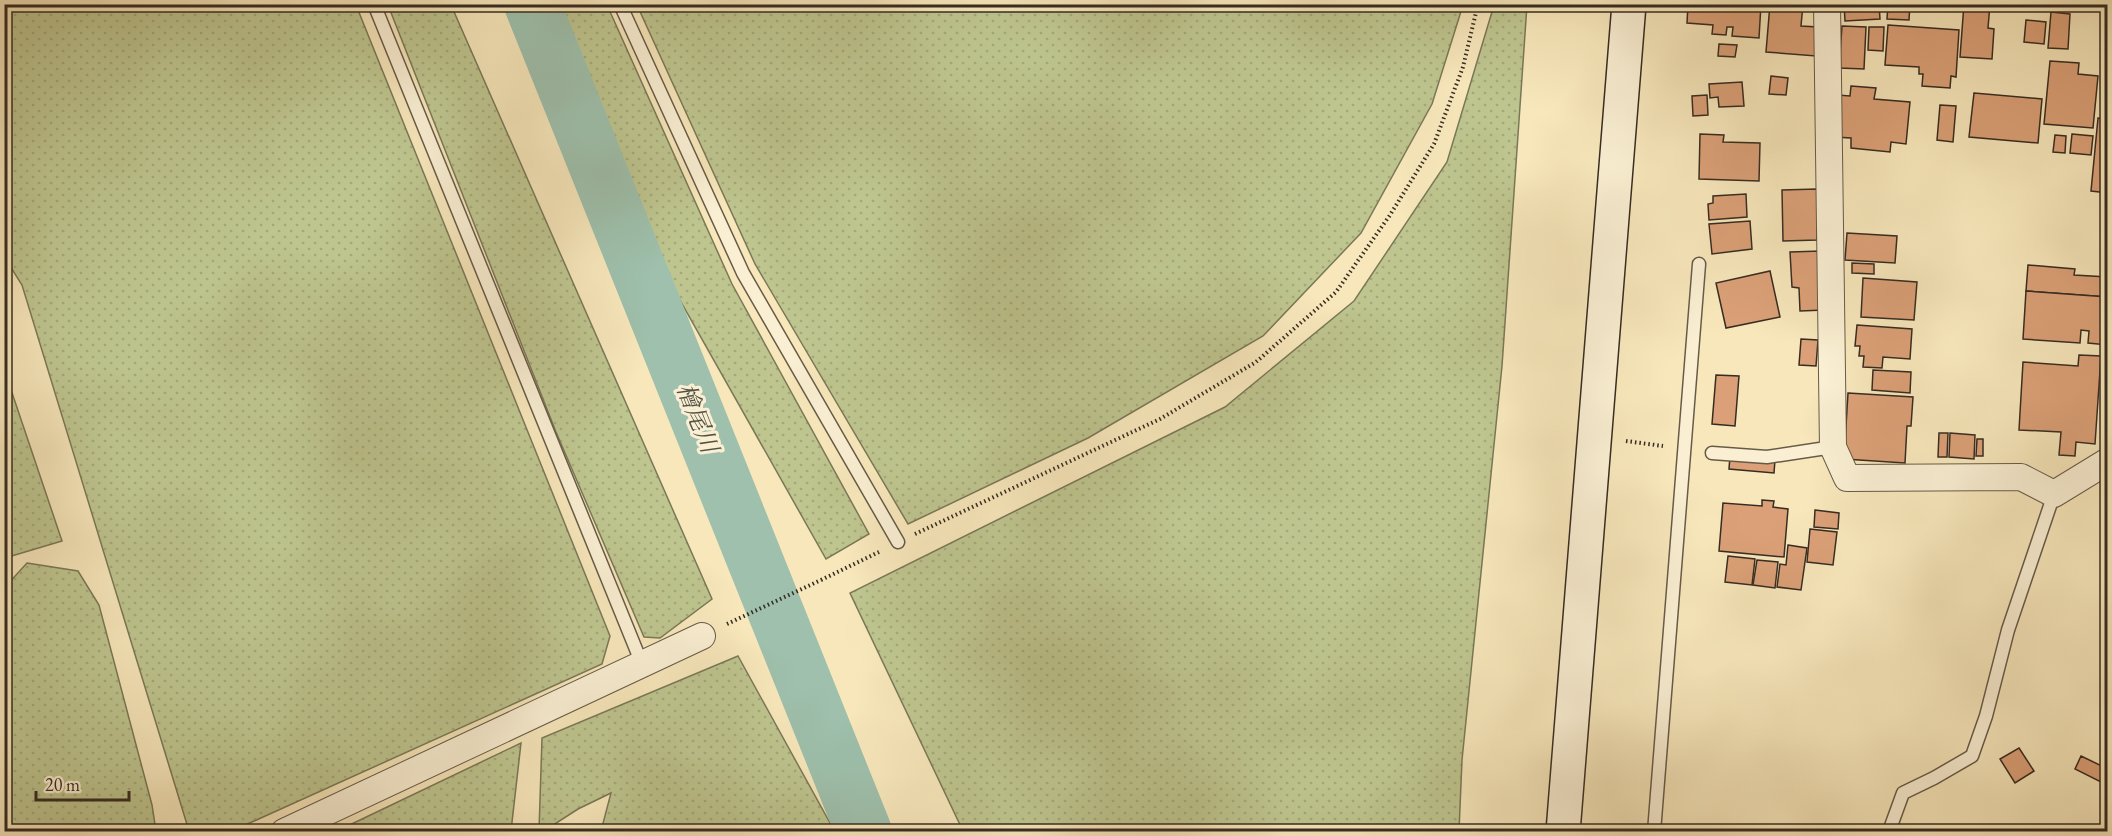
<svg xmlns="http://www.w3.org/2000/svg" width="2112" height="836" font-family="'EB Garamond','Noto Serif JP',serif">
  <defs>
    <pattern id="grass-dots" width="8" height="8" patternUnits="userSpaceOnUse" patternTransform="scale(1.5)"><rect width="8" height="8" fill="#bec58f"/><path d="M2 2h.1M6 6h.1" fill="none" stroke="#a4a97b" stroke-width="1.8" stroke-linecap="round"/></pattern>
  </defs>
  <rect width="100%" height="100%" fill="#f7e7bb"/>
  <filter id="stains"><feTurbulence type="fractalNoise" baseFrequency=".00333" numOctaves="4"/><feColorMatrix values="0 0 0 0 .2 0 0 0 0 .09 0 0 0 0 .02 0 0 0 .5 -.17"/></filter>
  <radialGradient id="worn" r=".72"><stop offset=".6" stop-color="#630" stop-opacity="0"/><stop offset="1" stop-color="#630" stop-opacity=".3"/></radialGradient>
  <g fill="url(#grass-dots)" stroke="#7a7858" stroke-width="1.5">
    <path d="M5,4L356,5L610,636L602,664L232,831H189L22,285L5,258Z"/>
    <path d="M388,5H451L712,599L660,638L644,637L556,432Z"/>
    <path d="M547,5H607L732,284L869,534L826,559L646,240Z"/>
    <path d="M637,5H1463L1432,104L1361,233L1263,336L1088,438L908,524L755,264Z"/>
    <path d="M1494,5H1527L1502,366L1462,760L1459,831H963L850,593L1225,407L1354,301L1447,162Z"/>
    <path d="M4,369L62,541L5,558H4Z"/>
    <path d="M27,563L78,571L99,605L152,805L156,831H5V587Z"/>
    <path d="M738,656L830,823L831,831H601L611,793L578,809L544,831H539L542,738Z"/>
    <path d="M521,743L511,831H337Z"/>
  </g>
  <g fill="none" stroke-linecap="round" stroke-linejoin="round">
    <path stroke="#9ec0ac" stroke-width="56" d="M532,4L864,832"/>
  </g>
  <g fill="#dba077" stroke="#372c22" stroke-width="1.5">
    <path d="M1688,4H1761L1759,38L1732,36L1733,27H1727L1726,35L1712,34L1713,25L1687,23Z"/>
    <path d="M1770,4H1803L1801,26L1818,27L1816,56L1766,52Z"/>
    <path d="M1844,4H1879L1880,19L1845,21Z"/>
    <path d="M1888,4H1910L1909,20L1887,19Z"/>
    <path d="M1964,4H1990L1988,28L1994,29L1992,59L1960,57Z"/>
    <path d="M2051,12L2070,14L2068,49L2048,48Z"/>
    <path d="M2026,20L2046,22L2044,44L2024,42Z"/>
    <path d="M1888,25L1959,30L1956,77L1951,76L1950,88L1922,86L1923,74H1919V67L1885,65Z"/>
    <path d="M1842,26L1866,27L1864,69L1839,68Z"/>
    <path d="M1869,27H1884L1883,51L1868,50Z"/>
    <path d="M1719,44L1737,45L1735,57L1718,56Z"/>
    <path d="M2104,47L2108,48V72H2101Z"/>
    <path d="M2050,61L2079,63L2078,74L2098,76L2093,128L2044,124Z"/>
    <path d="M1771,76L1788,78L1786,95L1769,94Z"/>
    <path d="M1742,82L1744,106L1719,107L1718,97L1710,98L1709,84Z"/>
    <path d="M1851,86L1876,88L1874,99L1910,102L1906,144L1891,142L1890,152L1851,148V138L1834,137L1838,95L1850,96Z"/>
    <path d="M1974,93L2042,99L2038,143L1969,137Z"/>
    <path d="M1707,95L1708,115L1693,116L1692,96Z"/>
    <path d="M1940,105L1956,106L1953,142L1937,140Z"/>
    <path d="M2098,118L2108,119V193L2091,191Z"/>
    <path d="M1700,134L1724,135L1723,142L1760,143L1759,181L1699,179Z"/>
    <path d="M2072,134L2093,136L2091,155L2070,153Z"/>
    <path d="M2055,135L2066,136L2065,153L2053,152Z"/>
    <path d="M1817,189V240L1783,241L1782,190Z"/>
    <path d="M1746,194L1747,217L1709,220L1708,204L1713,203V196Z"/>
    <path d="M1750,221L1752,249L1712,254L1709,224Z"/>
    <path d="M1847,233L1897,236L1895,263L1845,260Z"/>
    <path d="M1821,251L1824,310L1800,311L1799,288L1792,287L1790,252Z"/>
    <path d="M1852,263L1874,264V274L1852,273Z"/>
    <path d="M2028,265L2075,269L2074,275L2108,277V297L2026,291Z"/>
    <path d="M1770,271L1780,317L1726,328L1716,283Z"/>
    <path d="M1863,278L1917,282L1914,320L1861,317Z"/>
    <path d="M2026,291L2108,297V345L2088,343L2089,331L2081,330L2080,343L2023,339Z"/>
    <path d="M1857,325L1912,329L1910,359L1883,357L1882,368L1863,367L1864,356H1859L1860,346H1855Z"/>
    <path d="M1801,339L1818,340L1816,366L1799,365Z"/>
    <path d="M2079,355L2101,356L2095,444L2076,442L2075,456L2059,455L2061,432L2019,430L2023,362L2078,366Z"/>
    <path d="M1873,370L1911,372L1910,393L1872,390Z"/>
    <path d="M1716,375L1739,376L1735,426L1712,424Z"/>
    <path d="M1848,393L1913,397L1911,426H1907L1905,463L1844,459Z"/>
    <path d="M1939,433H1948L1947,457H1938Z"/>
    <path d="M1950,433L1975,435L1974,459L1949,457Z"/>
    <path d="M1977,439H1983V456H1976Z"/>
    <path d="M1730,456L1775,460L1774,473L1729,469Z"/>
    <path d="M1762,500L1774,501L1773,507L1788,509L1784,557L1719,551L1723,503L1762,506Z"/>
    <path d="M1815,510L1839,513L1838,529L1814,527Z"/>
    <path d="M1810,529L1837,532L1833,565L1807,562Z"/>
    <path d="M1788,545L1807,548L1801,590L1777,587L1780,564L1786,565Z"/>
    <path d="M1728,556L1755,559L1752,585L1725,582Z"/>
    <path d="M1757,560L1778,562L1775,588L1753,585Z"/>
    <path d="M2019,748L2034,771L2015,783L2000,759Z"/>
    <path d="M2081,756L2108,769V778L2105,784L2075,769Z"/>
  </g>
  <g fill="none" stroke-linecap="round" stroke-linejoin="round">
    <defs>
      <g id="lane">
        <path d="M374,4L642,664"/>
        <path d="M620,4L743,273L898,542"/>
        <path d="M1712,453L1767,457L1833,447"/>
        <path d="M1654,832L1699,264"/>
        <path d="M1893,832L1891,826L1903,793L1934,778L1972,756L1986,716L2008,630L2054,494"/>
      </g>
      <g id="street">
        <path d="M1827,4L1833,447L1847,478L2021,477L2054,494L2108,461"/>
        <path d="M284,832L702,636"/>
      </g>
      <path id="secondary" d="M1563,832L1629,4"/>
    </defs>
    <use href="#lane" stroke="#675b48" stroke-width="15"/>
    <use href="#street" stroke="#675b48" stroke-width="28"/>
    <use href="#secondary" stroke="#372c22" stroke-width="36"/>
    <g stroke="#372c22" stroke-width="4" stroke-dasharray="1.5 3" stroke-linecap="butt">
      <path d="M1626,441L1663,446"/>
      <path d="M915,534L1160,419L1256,362L1336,292L1390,215L1434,144L1463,67L1478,4"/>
      <path d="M821,580L879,552"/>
      <path d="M727,624L821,580"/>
    </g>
    <use href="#lane" stroke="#faefd3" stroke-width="12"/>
    <use href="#street" stroke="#faefd3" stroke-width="26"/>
    <use href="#secondary" stroke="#faefd3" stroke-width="33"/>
  </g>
  <g text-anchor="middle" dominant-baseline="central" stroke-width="6" stroke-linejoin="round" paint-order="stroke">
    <g font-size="24" font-style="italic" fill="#515144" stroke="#faefd3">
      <text transform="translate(698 418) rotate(68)">檜尾川</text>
    </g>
  </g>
  <rect width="2112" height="836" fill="none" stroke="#f7e7bb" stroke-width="24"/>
  <rect x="6" y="6" width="2100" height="824" fill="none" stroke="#372c22" stroke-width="3"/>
  <rect x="12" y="12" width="2088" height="812" fill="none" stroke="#372c22" stroke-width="1.5"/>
  <path d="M36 791v9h93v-9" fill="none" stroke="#372c22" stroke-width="3"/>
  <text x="45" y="791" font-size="18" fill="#372c22" stroke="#faefd3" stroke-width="4.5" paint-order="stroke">20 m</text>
  <rect width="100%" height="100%" filter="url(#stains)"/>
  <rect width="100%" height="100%" fill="url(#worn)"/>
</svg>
